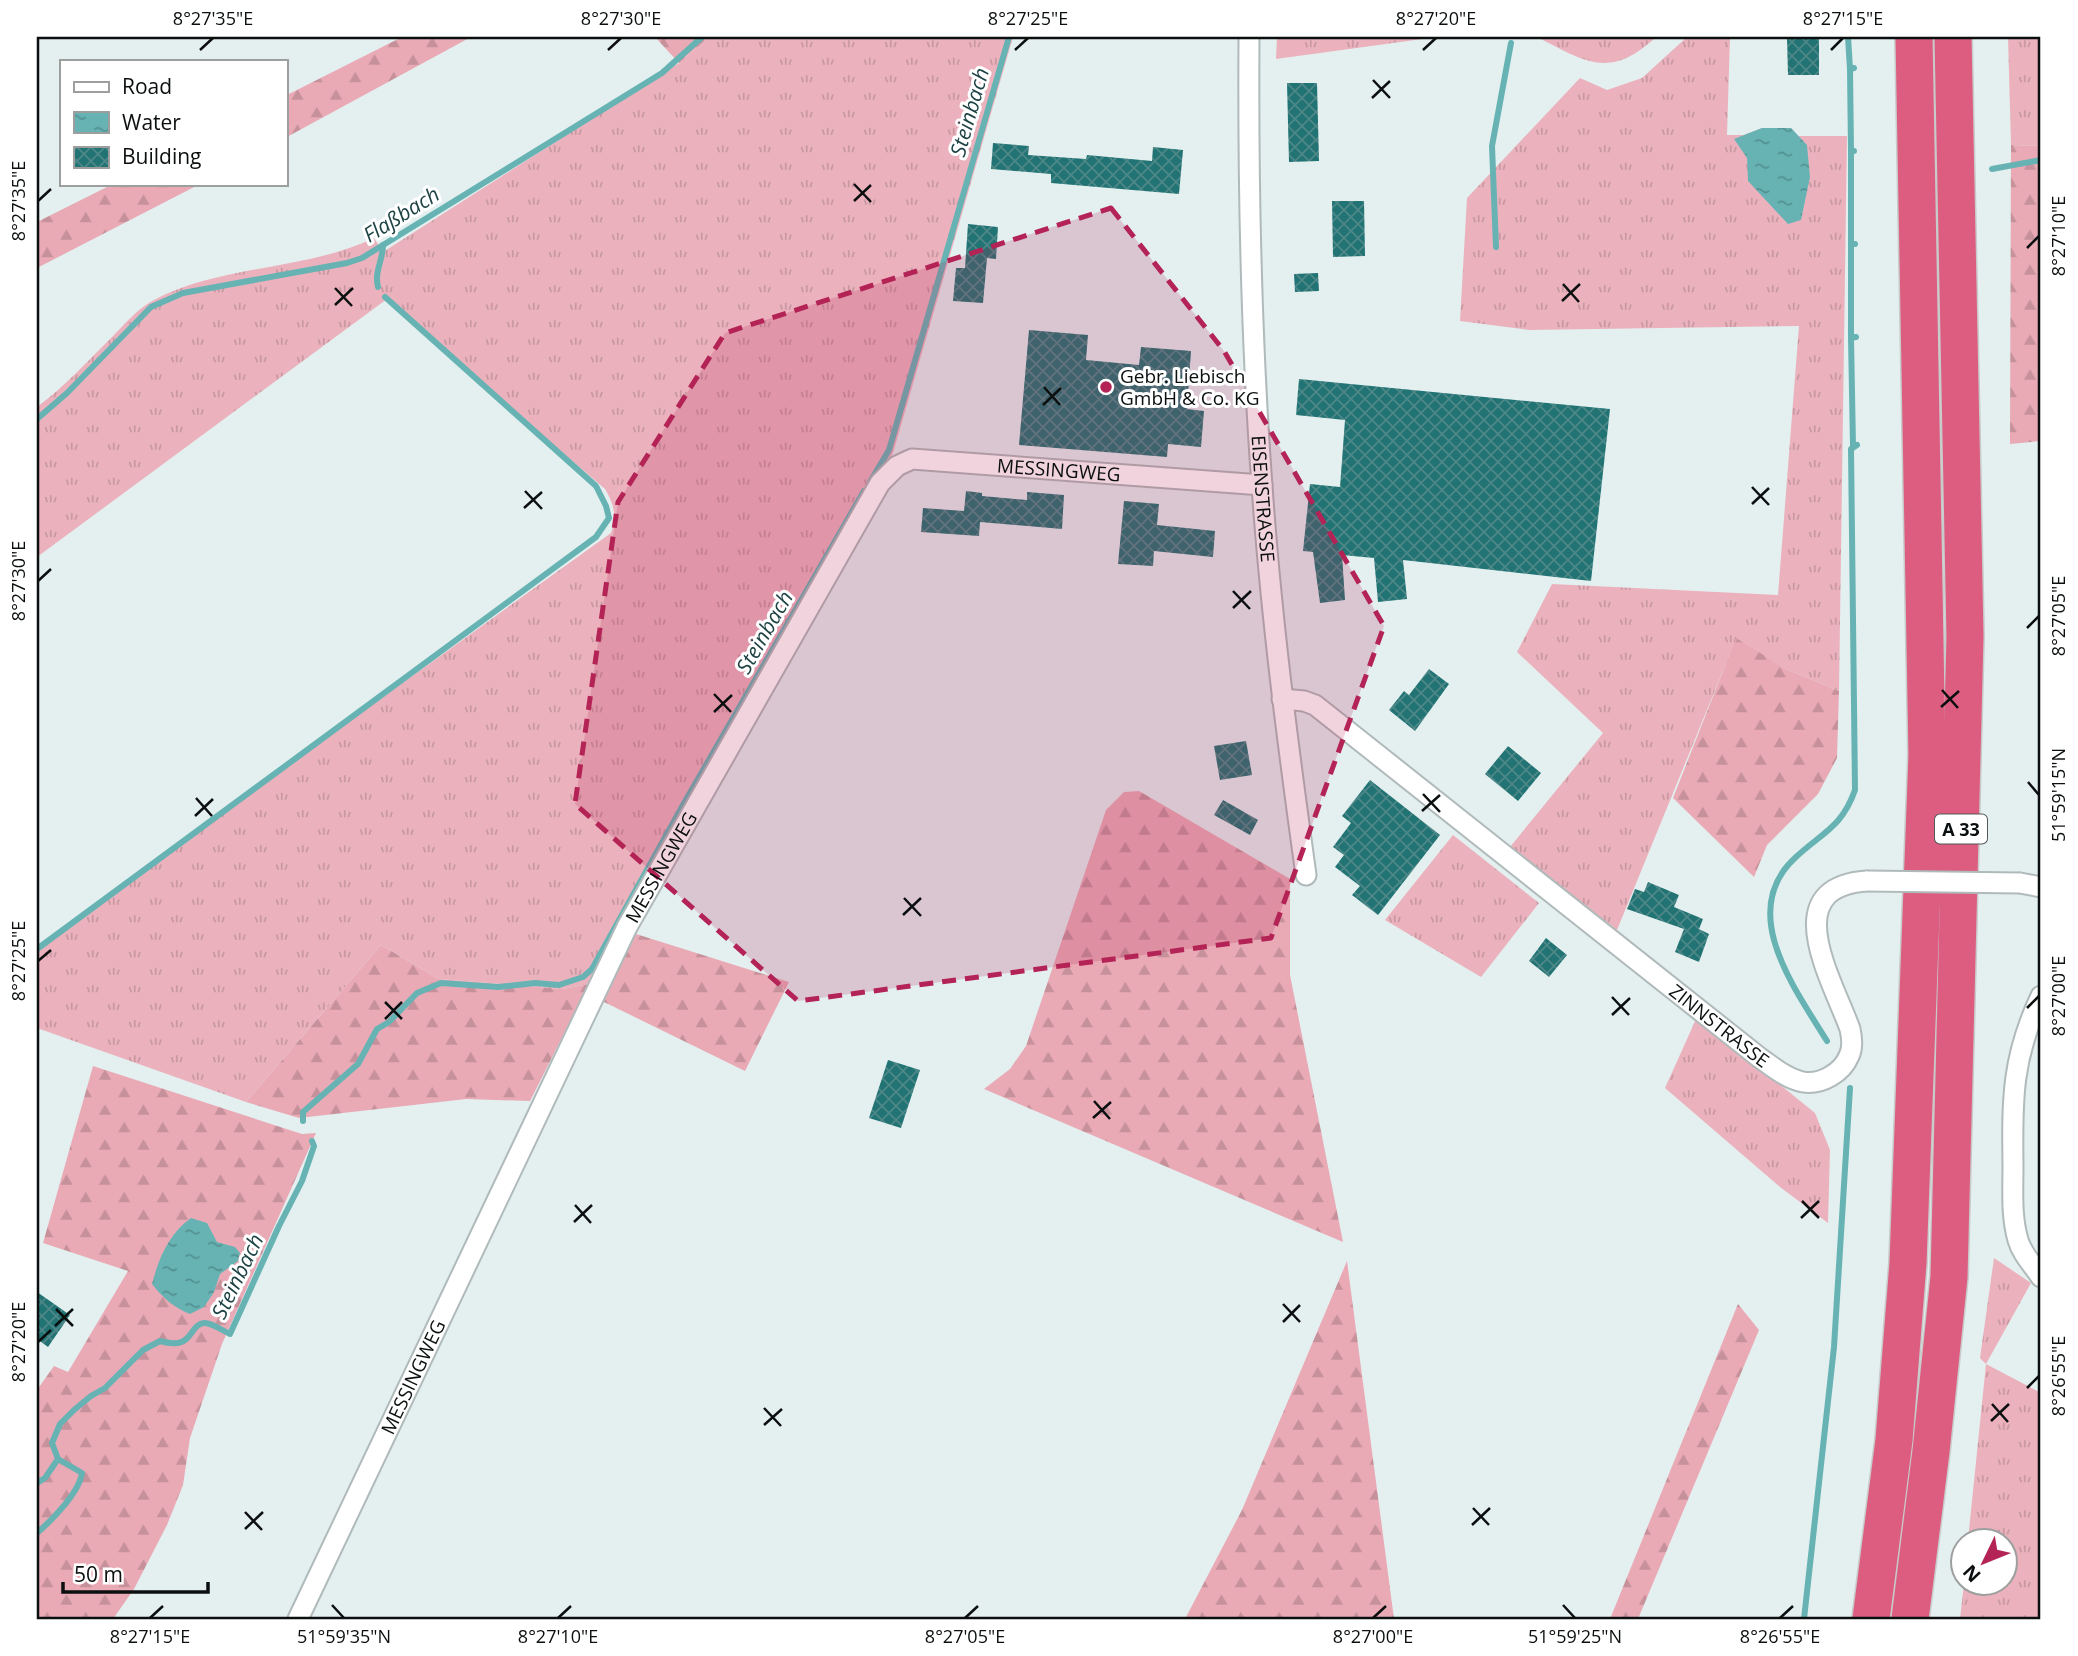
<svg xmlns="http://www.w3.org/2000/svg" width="2078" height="1656" font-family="'Open Sans',sans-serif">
  <defs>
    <pattern id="grass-tufts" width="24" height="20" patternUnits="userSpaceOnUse" patternTransform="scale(1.75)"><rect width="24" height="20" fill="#ebb2bd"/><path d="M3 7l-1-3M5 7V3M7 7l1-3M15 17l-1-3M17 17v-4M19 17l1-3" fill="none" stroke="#c898a1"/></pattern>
    <pattern id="forest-firs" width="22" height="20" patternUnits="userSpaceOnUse" patternTransform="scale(1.75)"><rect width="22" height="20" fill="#e9aab6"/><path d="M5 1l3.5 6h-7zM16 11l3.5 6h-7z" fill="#c6919b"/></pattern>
    <pattern id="water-ripples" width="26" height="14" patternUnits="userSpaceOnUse" patternTransform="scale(1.75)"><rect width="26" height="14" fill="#67b3b4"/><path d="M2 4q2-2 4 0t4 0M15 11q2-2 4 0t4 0" fill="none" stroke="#539091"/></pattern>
    <pattern id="building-cross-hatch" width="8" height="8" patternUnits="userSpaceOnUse" patternTransform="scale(1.75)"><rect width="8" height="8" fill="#217374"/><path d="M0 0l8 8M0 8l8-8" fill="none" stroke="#4e8788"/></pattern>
  </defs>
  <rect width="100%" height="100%" fill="#e4efef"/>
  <g fill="url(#grass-tufts)">
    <path d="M709,37H1013L893,453L633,901L589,984L563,989L439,979L381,945L246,1102L37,1028V946L611,533C617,516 614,504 605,489L400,313L387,299L37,557V407C64,387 87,362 111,338C124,325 138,308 154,300C222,264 305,271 374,238L383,252L679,63Z"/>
    <path d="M1277,37H1437L1276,59Z"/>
    <path d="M1537,37H1656C1610,80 1586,62 1537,37Z"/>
    <path d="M1687,37H1730L1727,135H1744L1762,128H1791L1798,136H1847L1839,691L1786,669L1736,639L1617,930L1510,847L1603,733L1517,652L1552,584L1778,595L1799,326L1529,330L1460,321L1467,198L1580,78L1607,90L1642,78Z"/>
    <path d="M2008,37H2041V146L2011,145Z"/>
    <path d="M1453,835L1539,903L1481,977L1385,920Z"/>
    <path d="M1697,1017L1815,1113L1830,1150L1828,1223L1780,1187L1665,1088Z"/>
    <path d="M1994,1258L2031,1283L1986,1364L2041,1393V1619H1960L1964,1583L2004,1582V1540H1968L1986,1364L1980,1358Z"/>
  </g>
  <g fill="url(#forest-firs)">
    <path d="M402,37H471L285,138V96Z"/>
    <path d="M655,37H709L679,63Z"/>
    <path d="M2011,145L2041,146V441L2010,444Z"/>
    <path d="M113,184H200L37,268V222Z"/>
    <path d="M1736,638L1786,669L1839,691L1837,758L1818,794L1767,845L1754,877L1673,798Z"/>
    <path d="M1139,791L1290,879V975L1343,1242L984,1089L1010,1069L1026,1046L1106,810L1124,792Z"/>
    <path d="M636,934L789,982L745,1071L602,1001Z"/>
    <path d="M381,945L439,979L563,989L589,984L530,1101L466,1099L299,1118L246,1102Z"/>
    <path d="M93,1066L302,1134L316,1133L222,1344L190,1438L183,1485L167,1525L134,1589L113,1619H37V1390L54,1366L68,1372L128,1271L43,1243Z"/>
    <path d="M1347,1261L1394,1619H1185L1242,1510Z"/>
    <path d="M1738,1304L1759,1330L1638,1619H1610Z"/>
  </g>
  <g fill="url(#water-ripples)">
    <path d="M1762,128H1791L1807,145L1810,177L1801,220L1788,224L1748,181L1747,158L1734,139Z"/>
    <path d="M191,1218L207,1223L217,1242L235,1247L240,1253L238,1261L220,1274L214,1292L204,1307L190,1314C174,1308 162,1297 152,1284C159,1257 169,1234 191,1218Z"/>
  </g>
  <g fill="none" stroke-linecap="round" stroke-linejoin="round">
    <g stroke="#67b3b4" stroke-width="6">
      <path d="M1848,37L1850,69"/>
      <path d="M1851,151L1850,69L1854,68"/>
      <path d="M1992,169L2041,160"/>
      <path d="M1851,244V151H1854"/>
      <path d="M1496,247L1492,146L1511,43"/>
      <path d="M378,287C374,272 383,260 383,245"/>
      <path d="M1851,338V244H1855"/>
      <path d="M37,419L67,393L151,307L183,293L347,263L362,258L662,73L702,37"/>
      <path d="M1853,446L1851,338L1856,337"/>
      <path d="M870,482L889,450L1009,37"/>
      <path d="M37,949L596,537L609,518L606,506L596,486L385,297"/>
      <path d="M1827,1041C1795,989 1736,911 1796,857C1823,832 1842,827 1855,790L1851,449L1857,445"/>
      <path d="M303,1121V1112L358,1064L377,1029L389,1022L417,993L441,983L498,987L535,983L559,985L583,977L592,969L683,805L864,491"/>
      <path d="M37,1483L45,1478L58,1459"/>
      <path d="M37,1533C52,1520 79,1493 82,1473L58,1459L52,1443L60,1424L74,1410L91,1396L105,1388L143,1350L160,1341C194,1351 188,1325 204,1323C211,1322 223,1331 230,1334L279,1226L302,1181L314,1146L312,1141"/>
      <path d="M1804,1619L1834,1347L1850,1088"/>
    </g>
  </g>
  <g fill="url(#building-cross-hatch)">
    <path d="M1787,37H1819V75H1788Z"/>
    <path d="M1287,83H1317L1319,161L1289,162Z"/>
    <path d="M993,143L1029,146L1028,155L1086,159L1087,155L1152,161L1153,147L1183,150L1179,194L1051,183V174L991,169Z"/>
    <path d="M1332,201H1364L1365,256L1333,257Z"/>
    <path d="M968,224L998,227L996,259L987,258L983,303L953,301L956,268H965Z"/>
    <path d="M1318,273L1319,291L1295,292L1294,274Z"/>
    <path d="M1029,330L1088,335L1086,360L1139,365L1141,347L1191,351L1187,409L1204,411L1201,447L1168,444L1167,457L1019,445Z"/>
    <path d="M1299,379L1610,409L1591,581L1403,560L1407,599L1378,602L1374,558L1342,555L1345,600L1320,603L1313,552L1303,551L1310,484L1340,487L1345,420L1296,415Z"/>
    <path d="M966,491L982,493V496L1027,500V492L1064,495L1062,529L980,522L979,536L921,532L923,508L964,511Z"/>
    <path d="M1124,501L1159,504L1157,525L1215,531L1213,557L1154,551L1153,566L1118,564Z"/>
    <path d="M1429,669L1449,684L1415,731L1389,710L1404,691L1409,695Z"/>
    <path d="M1246,741L1252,775L1220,780L1214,746Z"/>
    <path d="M1508,746L1541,773L1518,801L1485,774Z"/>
    <path d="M1370,780L1440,835L1378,915L1352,895L1360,886L1335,867L1344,855L1333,847L1351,823L1342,816Z"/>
    <path d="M1223,800L1258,820L1250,835L1214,815Z"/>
    <path d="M1648,882L1679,895L1674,907L1703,919L1699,929L1709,934L1699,962L1675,952L1684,929L1627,909L1635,889L1644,892Z"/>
    <path d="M1546,938L1567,955L1549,977L1529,961Z"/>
    <path d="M888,1060L920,1070L901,1128L869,1118Z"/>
    <path d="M37,1292L70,1315L48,1347L37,1339Z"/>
  </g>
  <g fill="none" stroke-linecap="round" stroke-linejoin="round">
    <defs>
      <g id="street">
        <path id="s1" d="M1249,37C1248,186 1251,337 1262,486C1271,616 1288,746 1306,875"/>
        <path id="s2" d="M1282,699L1304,701L1315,705L1760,1058C1773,1067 1787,1079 1803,1082C1821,1085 1842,1073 1849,1056C1853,1048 1852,1038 1850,1029C1832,979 1776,887 1867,881"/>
        <path d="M2020,883L2041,887"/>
        <path d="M2041,996C2012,1057 2012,1099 2013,1165C2013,1190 2011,1216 2018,1240C2022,1254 2033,1265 2041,1277"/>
        <path id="s3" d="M298,1619L627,927L880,483L897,466L912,459L1262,485"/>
      </g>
      <g id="highway">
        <path d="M1871,1619L1894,1440L1908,1263L1927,755L1914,37"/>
        <path d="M1910,1619L1931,1451L1949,1277L1965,636L1953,37"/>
      </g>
    </defs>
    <use href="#street" stroke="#b0baba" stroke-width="23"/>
    <use href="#highway" stroke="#c9caca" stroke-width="40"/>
    <use href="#street" stroke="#fff" stroke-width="19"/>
    <use href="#highway" stroke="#dc5d7f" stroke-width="37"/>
    <defs>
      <path id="street-bridge" d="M1867,881L2020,883"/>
    </defs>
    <use href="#street-bridge" stroke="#b0baba" stroke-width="23" stroke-linecap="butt"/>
    <use href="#street-bridge" stroke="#fff" stroke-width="19"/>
  </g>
  <path fill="#b32355" fill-opacity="0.2" stroke="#b32355" stroke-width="5" stroke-dasharray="14 9" stroke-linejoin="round" d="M1111,208L1224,351L1384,626L1271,938L798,1001L575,804L618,502L725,333Z"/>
  <path fill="none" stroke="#0b0f0f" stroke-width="2.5" d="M200,50L213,38M608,50L621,38M1015,50L1028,38M1423,50L1436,38M1831,50L1843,38M1373,80L1390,98M1372,98L1390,81M854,184L871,202M38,201L51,189M854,201L871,185M2027,248L2039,236M1563,284L1579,302M335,288L352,306M1562,301L1580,284M335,305L353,288M1044,387L1060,405M1043,405L1061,388M1752,487L1769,505M525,491L542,509M1752,504L1769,488M524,508L542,492M38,581L51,569M1233,591L1250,609M1233,608L1251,591M2027,628L2039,616M1942,690L1958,708M714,694L731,712M1941,707L1959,691M714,712L732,695M2028,782L2039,795M1423,794L1440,812M196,798L212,816M1422,811L1440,795M195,816L213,799M904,898L921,916M903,915L921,898M38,961L51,950M1612,997L1629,1015M385,1002L402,1019M2027,1008L2039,996M1612,1015L1630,998M385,1019L402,1002M1094,1101L1110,1119M1093,1118L1111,1102M1802,1201L1819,1218M575,1205L591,1223M1801,1218L1819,1201M574,1222L592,1205M1283,1304L1300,1322M56,1309L73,1326M1283,1322L1300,1305M55,1326L73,1309M38,1342L51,1330M2027,1388L2039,1376M1992,1404L2008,1422M764,1408L781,1426M1991,1421L2009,1404M764,1425L782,1409M1473,1508L1489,1525M245,1512L262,1530M1472,1525L1490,1508M245,1529L263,1512M332,1605L344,1618M1563,1605L1575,1618M150,1618L163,1606M558,1618L571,1606M965,1618L978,1606M1373,1618L1386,1606M1780,1618L1793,1606"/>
  <circle fill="#b32355" stroke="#fff" stroke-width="2.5" cx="1106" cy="387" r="7"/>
  <g text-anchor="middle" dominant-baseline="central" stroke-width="6" stroke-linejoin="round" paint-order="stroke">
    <rect fill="#fff" stroke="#545757" stroke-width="2" x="1935" y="814.5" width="52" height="29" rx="5"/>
    <g font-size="18" font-weight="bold" fill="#0b0f0f">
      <text x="1961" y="829">A 33</text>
    </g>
    <g font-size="19" fill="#0b0f0f" stroke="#fff" text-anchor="start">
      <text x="1120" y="376">Gebr. Liebisch<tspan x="1120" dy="22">GmbH &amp; Co. KG</tspan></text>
    </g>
    <g font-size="19" fill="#0b0f0f" stroke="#fff">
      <text stroke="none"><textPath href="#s3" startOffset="1465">MESSINGWEG</textPath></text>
      <text stroke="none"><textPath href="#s1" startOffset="462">EISENSTRASSE</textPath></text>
      <text stroke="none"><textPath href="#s3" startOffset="835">MESSINGWEG</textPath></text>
      <text stroke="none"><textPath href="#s2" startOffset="550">ZINNSTRASSE</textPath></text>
      <text stroke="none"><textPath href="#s3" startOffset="268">MESSINGWEG</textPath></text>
    </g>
    <g font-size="21" font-style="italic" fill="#1e4344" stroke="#fff">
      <text transform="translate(969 112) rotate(-74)">Steinbach</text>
      <text transform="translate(401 214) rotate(-32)">Flaßbach</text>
      <text transform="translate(764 632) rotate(-60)">Steinbach</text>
      <text transform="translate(237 1276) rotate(-64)">Steinbach</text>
    </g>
  </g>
  <rect width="2078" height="1656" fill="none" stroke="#ffffff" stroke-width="77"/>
  <rect x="60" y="60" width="228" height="126" fill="#ffffff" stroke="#9d9f9f" stroke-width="2"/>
  <rect x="74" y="82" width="35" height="10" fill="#ffffff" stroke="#9d9f9f" stroke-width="2"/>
  <text x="122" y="94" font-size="21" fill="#0b0f0f">Road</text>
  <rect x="74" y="112" width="35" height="21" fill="url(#water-ripples)" stroke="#9d9f9f" stroke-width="2"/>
  <text x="122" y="130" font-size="21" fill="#0b0f0f">Water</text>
  <rect x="74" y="147" width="35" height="21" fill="url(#building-cross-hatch)" stroke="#9d9f9f" stroke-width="2"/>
  <text x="122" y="164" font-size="21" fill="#0b0f0f">Building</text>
  <g transform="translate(1984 1562) rotate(227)"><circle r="33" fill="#ffffff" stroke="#9d9f9f" stroke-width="2"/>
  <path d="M0-5L12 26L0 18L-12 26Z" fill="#b32355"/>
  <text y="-10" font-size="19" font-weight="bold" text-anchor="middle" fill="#0b0f0f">N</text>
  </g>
  <path d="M63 1582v10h145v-10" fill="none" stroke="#0b0f0f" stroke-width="3.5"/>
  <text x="74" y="1582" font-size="21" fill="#0b0f0f" stroke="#ffffff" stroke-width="5" paint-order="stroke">50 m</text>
  <rect x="38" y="38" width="2001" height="1580" fill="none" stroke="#0b0f0f" stroke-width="2.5"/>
  <g font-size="18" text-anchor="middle" fill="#0b0f0f">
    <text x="213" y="25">8°27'35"E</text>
    <text x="621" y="25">8°27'30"E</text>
    <text x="1028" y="25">8°27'25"E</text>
    <text x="1436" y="25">8°27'20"E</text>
    <text x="1843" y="25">8°27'15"E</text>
    <text transform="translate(19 201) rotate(-90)" y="6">8°27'35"E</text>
    <text transform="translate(2059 236) rotate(-90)" y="6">8°27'10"E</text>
    <text transform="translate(19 581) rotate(-90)" y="6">8°27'30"E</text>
    <text transform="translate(2059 616) rotate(-90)" y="6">8°27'05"E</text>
    <text transform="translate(2059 795) rotate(-90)" y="6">51°59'15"N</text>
    <text transform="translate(19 961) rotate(-90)" y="6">8°27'25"E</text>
    <text transform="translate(2059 996) rotate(-90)" y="6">8°27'00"E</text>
    <text transform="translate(19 1342) rotate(-90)" y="6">8°27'20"E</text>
    <text transform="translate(2059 1376) rotate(-90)" y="6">8°26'55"E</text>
    <text x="150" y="1643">8°27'15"E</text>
    <text x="344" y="1643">51°59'35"N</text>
    <text x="558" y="1643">8°27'10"E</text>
    <text x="965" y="1643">8°27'05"E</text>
    <text x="1373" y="1643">8°27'00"E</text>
    <text x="1575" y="1643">51°59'25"N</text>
    <text x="1780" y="1643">8°26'55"E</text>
  </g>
</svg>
